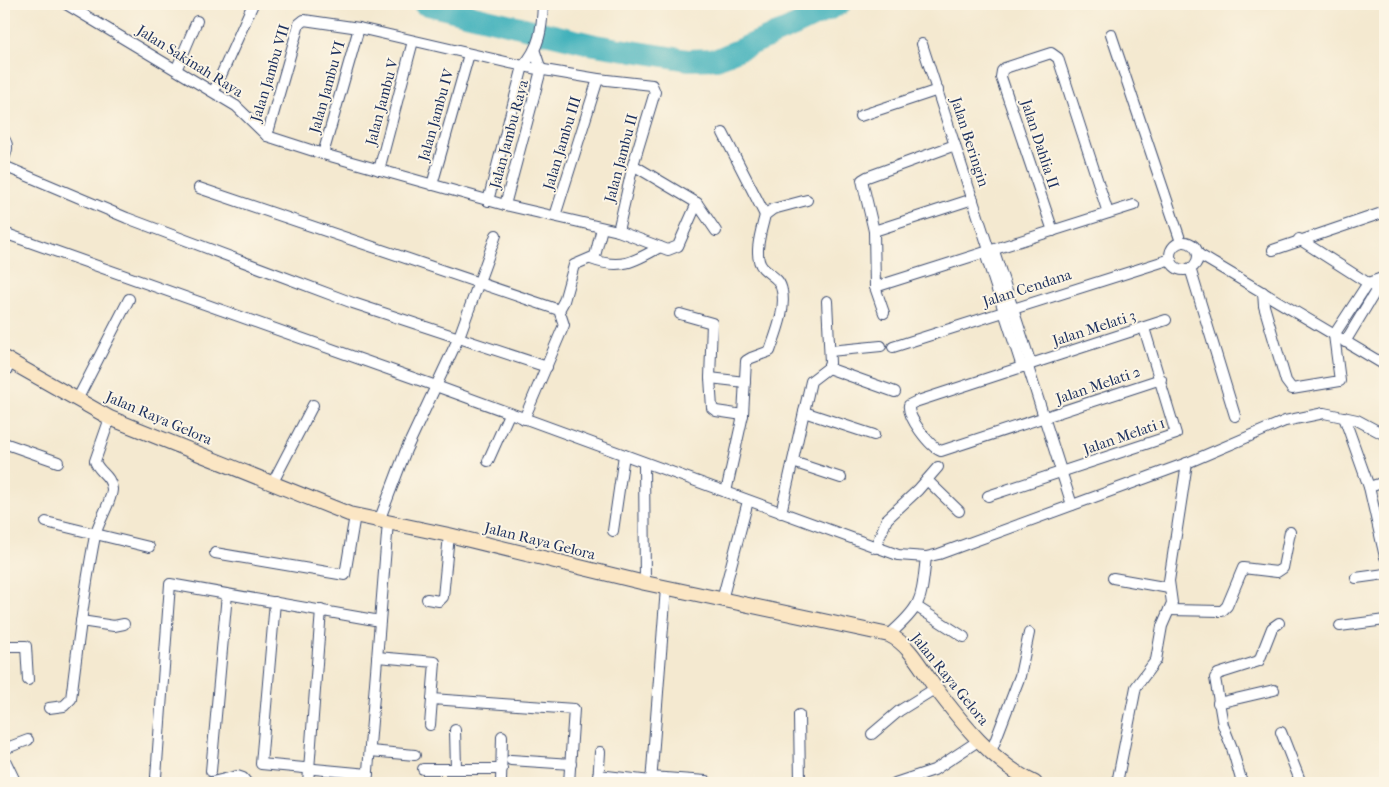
<svg xmlns="http://www.w3.org/2000/svg" width="1389" height="787" font-family="'IM FELL French Canon',serif">
  <rect width="100%" height="100%" fill="#fcf5e5"/>
  <filter id="ink" filterUnits="userSpaceOnUse"><feTurbulence type="fractalNoise" baseFrequency=".02" numOctaves="2"/><feDisplacementMap in="SourceGraphic" scale="10" xChannelSelector="R" yChannelSelector="G"/><feConvolveMatrix kernelMatrix="1 2 1 2 8 2 1 2 1" color-interpolation-filters="sRGB"/></filter>
  <filter id="wash" filterUnits="userSpaceOnUse"><feTurbulence type="fractalNoise" baseFrequency=".0096" numOctaves="4" result="noise"/><feDisplacementMap in="SourceGraphic" scale="20" xChannelSelector="R" yChannelSelector="G"/><feGaussianBlur stdDeviation="1.12" result="paint"/><feColorMatrix in="noise" values="0 0 0 0 0 0 0 0 0 0 0 0 0 0 0 0 0 1.4 0 .05"/><feComposite in="paint" operator="in"/></filter>
  <g filter="url(#wash)">
    <rect width="100%" height="100%" fill="#f4e9d0"/>
    <g fill="none" stroke-linecap="round" stroke-linejoin="round">
      <path stroke="#41b1bb" stroke-width="22" d="M424,4L595,45L688,60L717,59L792,27L840,4"/>
    </g>
  </g>
  <g filter="url(#ink)">
    <g fill="none" stroke-linecap="round" stroke-linejoin="round">
      <defs>
        <g id="street">
          <path d="M66,4L236,106L267,136L323,154L505,205L618,231L668,250L678,246L697,203"/>
          <path d="M1111,34L1181,242"/>
          <path d="M922,44L989,250"/>
          <path d="M177,68L197,21"/>
          <path d="M214,91L253,4"/>
          <path d="M860,116L938,90"/>
          <path d="M723,133L765,215"/>
          <path d="M267,136L299,24L304,20L359,28L532,68L598,79L652,85L655,92L633,165L618,231"/>
          <path d="M4,139C9,145 7,151 4,158"/>
          <path d="M323,154L359,28"/>
          <path d="M633,165L697,203L716,231"/>
          <path d="M4,166L127,218L353,303L547,367"/>
          <path d="M379,170L413,41"/>
          <path d="M432,185L469,54"/>
          <path d="M199,188L559,310L564,325L524,419"/>
          <path d="M488,201L523,66C540,47 542,29 543,4"/>
          <path d="M505,205L541,70L535,52"/>
          <path d="M555,216L598,79"/>
          <path d="M874,231L973,199"/>
          <path d="M1053,231L1001,77L1002,71L1005,68L1051,53L1058,58L1108,213"/>
          <path d="M4,233L436,386L898,555L926,557L939,554L1187,463L1285,421L1324,413L1357,420L1385,435"/>
          <path d="M1299,239L1385,294"/>
          <circle cx="1184" cy="256" r="14"/>
          <path d="M1273,250L1385,212"/>
          <path d="M994,251L1031,364"/>
          <path d="M985,253L1022,367"/>
          <path d="M1198,254L1385,365"/>
          <path d="M591,259C620,270 634,262 660,247"/>
          <path d="M1190,268L1235,416"/>
          <path d="M875,287L1134,205"/>
          <path d="M1263,292L1264,306L1286,381L1292,389L1340,381L1334,335L1368,283L1385,277"/>
          <path d="M559,310L564,301L574,265L595,256L602,228"/>
          <path d="M884,313L875,287L874,231L862,180L867,177L955,145"/>
          <path d="M680,314L712,323L710,378L712,408L716,411L743,415"/>
          <path d="M1345,342L1377,289"/>
          <path d="M893,347L1171,259"/>
          <path d="M830,351L881,346"/>
          <path d="M1028,367L1072,505"/>
          <path d="M828,368L895,392"/>
          <path d="M4,373L12,363"/>
          <path d="M710,378L745,382"/>
          <path d="M1161,379L941,451C930,447 907,417 909,405L915,402L1022,367H1028L1031,364L1166,320"/>
          <path d="M77,400L129,299"/>
          <path d="M804,412L874,435"/>
          <path d="M1344,417L1369,487L1385,557"/>
          <path d="M4,443L58,462"/>
          <path d="M488,461L509,414"/>
          <path d="M793,462L841,478"/>
          <path d="M644,463L645,583"/>
          <path d="M927,480L959,511"/>
          <path d="M272,484L313,405"/>
          <path d="M1369,487L1385,482"/>
          <path d="M726,492L743,415L746,361L751,358L770,351C776,333 786,310 782,291C780,278 771,276 763,268C752,257 762,228 765,215L773,209L807,200"/>
          <path d="M988,496L1176,434L1144,328"/>
          <path d="M781,513L811,381L828,368L830,363L827,301"/>
          <path d="M379,521L406,450L459,337L496,235"/>
          <path d="M46,522L149,547"/>
          <path d="M613,531L624,455"/>
          <path d="M875,548L887,519L918,490L938,467"/>
          <path d="M215,553L345,575L355,515"/>
          <path d="M1113,578L1169,588"/>
          <path d="M1356,578L1385,574"/>
          <path d="M427,599L439,601L443,597L449,535"/>
          <path d="M722,600L748,501"/>
          <path d="M275,602L261,764L368,774"/>
          <path d="M917,607L964,637"/>
          <path d="M1169,610L1222,611L1227,606L1243,568L1277,572L1283,568L1290,532"/>
          <path d="M81,621L114,626L124,624"/>
          <path d="M1340,626L1385,620"/>
          <path d="M889,635C923,605 921,601 926,557"/>
          <path d="M4,646H26L28,680"/>
          <path d="M377,657L435,662L430,725"/>
          <path d="M432,699L574,709L569,783"/>
          <path d="M1218,703L1274,690"/>
          <path d="M49,708L64,706L71,699C78,644 84,590 95,536C98,522 112,501 112,489C111,475 98,472 95,461L110,418"/>
          <path d="M799,715L800,783"/>
          <path d="M455,730L456,768"/>
          <path d="M1281,732L1301,783"/>
          <path d="M872,734L899,711L936,688"/>
          <path d="M4,749L28,740"/>
          <path d="M370,751L415,755"/>
          <path d="M991,752L1020,676L1029,633"/>
          <path d="M4,758L16,783"/>
          <path d="M511,760L571,764"/>
          <path d="M423,769H502"/>
          <path d="M211,771L227,594"/>
          <path d="M598,775L651,781"/>
          <path d="M156,777L170,584L380,621"/>
          <path d="M651,777L706,781"/>
          <path d="M208,783L237,776L243,778L247,783"/>
          <path d="M308,783L321,610"/>
          <path d="M367,783L388,522"/>
          <path d="M501,783L502,736"/>
          <path d="M598,783L600,752"/>
          <path d="M651,783L666,588"/>
          <path d="M895,783L934,770L978,741"/>
          <path d="M1117,783L1136,687L1156,660L1162,626L1172,603L1169,581L1187,463"/>
          <path d="M1242,783L1232,748L1223,725L1215,678L1218,674L1259,661L1272,628L1279,623"/>
        </g>
        <path id="secondary" d="M4,358L110,418L349,514L449,535L645,583L889,635C909,644 921,668 934,686C962,723 992,762 1035,783"/>
      </defs>
      <use href="#street" stroke="#3c4b6f" stroke-width="12"/>
      <use href="#secondary" stroke="#3c4b6f" stroke-width="16"/>
      <use href="#street" stroke="#fff" stroke-width="10"/>
      <use href="#secondary" stroke="#fbe6c4" stroke-width="14"/>
    </g>
  </g>
  <g text-anchor="middle" dominant-baseline="central" stroke-width="4" stroke-linejoin="round" paint-order="stroke">
    <g font-size="15" fill="#1b2f5e" stroke="#fcf5e5">
      <text transform="translate(190 61) rotate(32)">Jalan Sakinah Raya</text>
      <text transform="translate(270 73) rotate(-73)">Jalan Jambu VII</text>
      <text transform="translate(327 87) rotate(-74)">Jalan Jambu VI</text>
      <text transform="translate(382 102) rotate(-75)">Jalan Jambu V</text>
      <text transform="translate(436 115) rotate(-74)">Jalan Jambu IV</text>
      <text transform="translate(509 134) rotate(-75)">Jalan Jambu Raya</text>
      <text transform="translate(970 142) rotate(72)">Jalan Beringin</text>
      <text transform="translate(562 143) rotate(-73)">Jalan Jambu III</text>
      <text transform="translate(1040 144) rotate(72)">Jalan Dahlia II</text>
      <text transform="translate(621 158) rotate(-75)">Jalan Jambu II</text>
      <text transform="translate(1027 288) rotate(-18)">Jalan Cendana</text>
      <text transform="translate(1094 328) rotate(-18)">Jalan Melati 3</text>
      <text transform="translate(1098 385) rotate(-19)">Jalan Melati 2</text>
      <text transform="translate(159 418) rotate(23)">Jalan Raya Gelora</text>
      <text transform="translate(1124 436) rotate(-19)">Jalan Melati 1</text>
      <text transform="translate(540 541) rotate(14)">Jalan Raya Gelora</text>
      <text transform="translate(950 679) rotate(51)">Jalan Raya Gelora</text>
    </g>
  </g>
  <rect width="1389" height="787" fill="none" stroke="#fcf5e5" stroke-width="20"/>
</svg>
